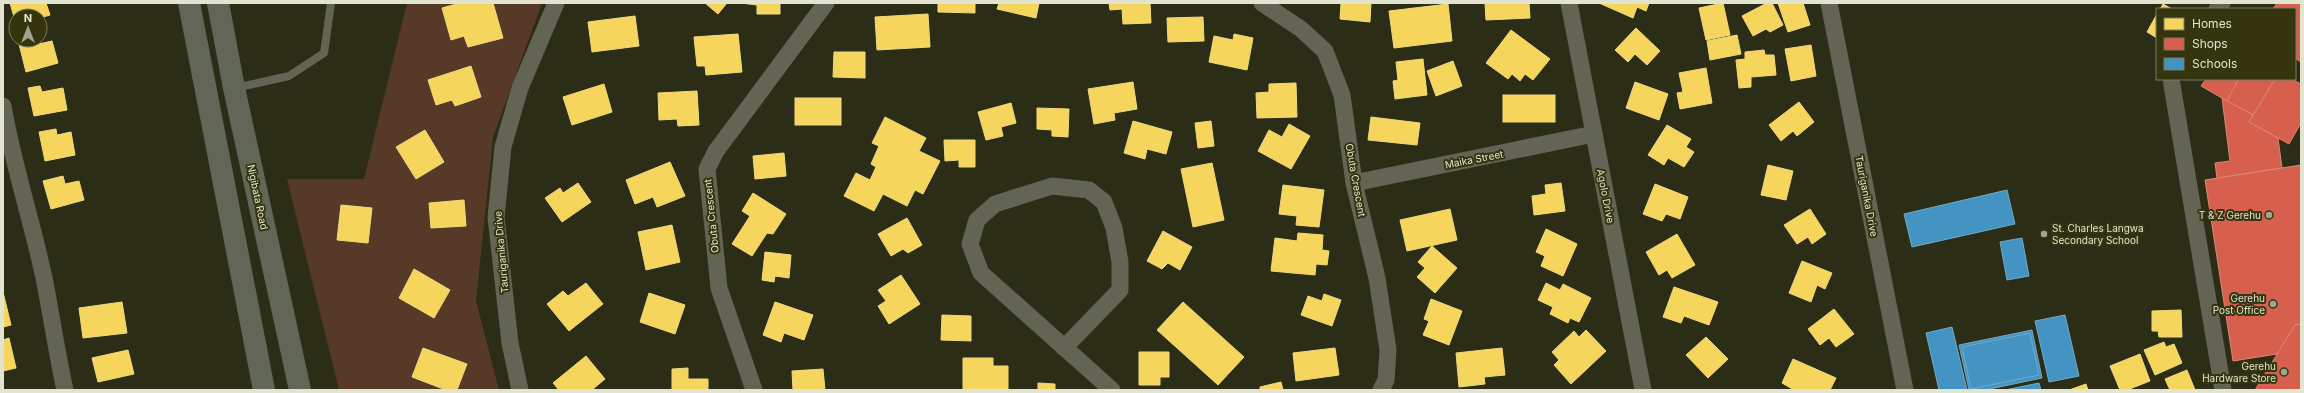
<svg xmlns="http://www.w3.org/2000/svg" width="2304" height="393" font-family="Inter,sans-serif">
  <rect width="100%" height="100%" fill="#2c2d17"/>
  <path fill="#563a27" d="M407,3H542L493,137L476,301L499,390H339L287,179H364Z"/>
  <g fill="#f6d55c" stroke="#f0da7e">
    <path d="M10,3H46L50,15L40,18L16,16V24Z"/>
    <path d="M460,3H493L503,38L468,47L464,36L451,40L442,8Z"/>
    <path d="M705,3H727L718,14Z"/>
    <path d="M741,3H780V14H757V5Z"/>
    <path d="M938,3H975V13L938,12Z"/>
    <path d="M999,3H1039L1036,18L997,9Z"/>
    <path d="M1109,3H1150L1151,23L1123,24L1122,9L1110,10Z"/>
    <path d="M1341,3H1371L1370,22L1340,19Z"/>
    <path d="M1485,3H1529L1530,18L1486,20Z"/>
    <path d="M1599,3H1649L1646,11L1637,7L1633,18Z"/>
    <path d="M1723,3L1730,35L1706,40L1699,8Z"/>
    <path d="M1767,3H1772L1783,25L1770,32L1766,29L1753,36L1742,16Z"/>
    <path d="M1778,3H1803L1810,25L1788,32Z"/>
    <path d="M1448,4L1452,41L1394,48L1389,11Z"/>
    <path d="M2163,4L2172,9H2160Z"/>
    <path d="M928,14L930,47L877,50L875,17Z"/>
    <path d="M2157,14V38L2147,32Z"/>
    <path d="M635,16L639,46L592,52L588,22Z"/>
    <path d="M1203,17L1204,41L1168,42L1167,18Z"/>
    <path d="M1636,28L1660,51L1647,65L1635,54L1628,62L1615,50Z"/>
    <path d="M1511,30L1550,59L1533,80L1525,74L1520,81L1512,74L1508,79L1486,63Z"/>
    <path d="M738,34L742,72L706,75L705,66H697L694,37Z"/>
    <path d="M1234,34L1253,38L1247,70L1209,62L1214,36L1233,40Z"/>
    <path d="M1737,35L1741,54L1710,60L1707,41Z"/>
    <path d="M32,40L34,45L52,41L58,63L26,72L19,44Z"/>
    <path d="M1811,45L1816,76L1791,81L1785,49Z"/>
    <path d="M1764,50L1765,55H1774L1776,75L1751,77V87L1739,88L1736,60L1745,59V52Z"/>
    <path d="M834,52H865V78L833,77Z"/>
    <path d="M1423,59L1427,95L1395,99L1393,81L1398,80L1396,62Z"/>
    <path d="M1453,61L1462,86L1436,96L1427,71Z"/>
    <path d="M471,66L481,97L455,106L452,100L436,105L428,80Z"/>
    <path d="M1706,68L1712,103L1680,109L1677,93L1683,92L1679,73Z"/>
    <path d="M1133,82L1137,109L1114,113L1115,120L1094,124L1088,89Z"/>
    <path d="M1635,82L1668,94L1659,120L1626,108Z"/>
    <path d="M1296,83L1297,117L1257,118L1256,93L1269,92V84Z"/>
    <path d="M604,84L612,112L572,125L563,97Z"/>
    <path d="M40,86L42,92L63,88L67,110L34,116L28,88Z"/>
    <path d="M697,91L699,125L678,126L677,119L659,120L658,93Z"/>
    <rect x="1503" y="95" width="52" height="27"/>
    <rect x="795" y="98" width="46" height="27"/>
    <path d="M1799,102L1814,122L1797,136L1793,131L1781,141L1769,125Z"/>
    <path d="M1011,103L1016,123L1001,127L1003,136L986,140L978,112Z"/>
    <path d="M1037,108L1069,109L1068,137L1052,136V130L1037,129Z"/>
    <path d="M885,117L926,138L919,151L940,161L923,194L915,190L907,206L883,194L874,211L844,196L856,173L870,180L876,167L871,164L879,146L872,143Z"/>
    <path d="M1371,117L1420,123L1417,145L1368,140Z"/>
    <path d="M1133,121L1172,132L1166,154L1147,149L1145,159L1124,153Z"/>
    <path d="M1211,121L1214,146L1198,148L1195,123Z"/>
    <path d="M1289,124L1310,136L1291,169L1258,151L1269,130L1282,137Z"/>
    <path d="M1667,125L1691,139L1686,147L1694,152L1684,167L1668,158L1664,165L1648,155Z"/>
    <path d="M56,129L57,135L71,132L75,155L45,161L39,132Z"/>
    <path d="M425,130L444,162L416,179L396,147Z"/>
    <path d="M944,140H975V167H959V160L945,161Z"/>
    <path d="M784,153L786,176L755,179L753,156Z"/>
    <path d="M670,162L685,196L657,207L653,197L635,204L626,180Z"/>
    <path d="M1212,163L1224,220L1193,227L1181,169Z"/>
    <path d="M1768,165L1793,171L1786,200L1761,195Z"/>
    <path d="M63,176L65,184L79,181L84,200L51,209L43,181Z"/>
    <path d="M578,183L591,202L562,222L545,198L560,188L563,193Z"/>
    <path d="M1561,183L1565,211L1534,215L1532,196L1546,194L1545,185Z"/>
    <path d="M1655,184L1688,197L1680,219L1666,214L1662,221L1643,214Z"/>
    <path d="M1283,185L1324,190L1319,227L1296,225L1297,216L1279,214Z"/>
    <path d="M753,193L786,214L773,234L767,233L752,256L732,244L750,216L742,211Z"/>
    <path d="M464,200L466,226L431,228L429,203Z"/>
    <path d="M341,205L372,208L368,243L337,240Z"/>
    <path d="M1450,209L1457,240L1407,251L1400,220Z"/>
    <path d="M1810,209L1826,234L1812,244L1808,237L1797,244L1784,225Z"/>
    <path d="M907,218L922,245L908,253L903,249L891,256L878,234Z"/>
    <path d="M672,225L680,262L646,270L638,232Z"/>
    <path d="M1546,229L1577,244L1563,276L1541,266L1545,256L1536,252Z"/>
    <path d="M1163,231L1192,247L1180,270L1168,263L1162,269L1147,261Z"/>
    <path d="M1298,233L1323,235L1322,250L1329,251L1327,265L1316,264L1315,275L1271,271L1275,238L1297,241Z"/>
    <path d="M1677,234L1695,265L1672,278L1667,270L1659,275L1646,252Z"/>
    <path d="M1432,246L1457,268L1435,293L1417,277L1425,268L1418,262Z"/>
    <path d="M765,252L791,255L789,278L775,276L774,282L762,280Z"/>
    <path d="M1802,261L1832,273L1825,289L1817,285L1811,302L1789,293Z"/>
    <path d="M414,269L450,290L434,318L399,298Z"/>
    <path d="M901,275L920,304L889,324L878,306L886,301L878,290Z"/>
    <path d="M586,283L603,304L569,331L547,304L563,291L568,296Z"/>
    <path d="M1546,283L1560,290L1563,284L1591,298L1579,322L1570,318L1568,323L1550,314L1553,307L1538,300Z"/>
    <path d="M1674,287L1718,302L1709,325L1684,316L1681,323L1663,317Z"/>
    <path d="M3,292L11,325L3,327Z"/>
    <path d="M649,293L685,305L675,334L640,322Z"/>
    <path d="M1324,294L1341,300L1332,326L1301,315L1308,296L1322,301Z"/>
    <path d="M1431,299L1462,311L1449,345L1423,335L1429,321L1424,319Z"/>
    <path d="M122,302L127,333L83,338L79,308Z"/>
    <path d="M775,302L813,315L804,340L784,333L781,342L763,335Z"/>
    <path d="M1183,302L1244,357L1218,385L1157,330Z"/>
    <path d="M1834,309L1854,334L1836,347L1829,338L1820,345L1808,329Z"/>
    <path d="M2181,310L2182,337H2159L2158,331H2152V311Z"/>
    <path d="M942,315L971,316V341L941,340Z"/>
    <path d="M1586,330L1606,351L1571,384L1554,365L1559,360L1552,352L1574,331L1579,337Z"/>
    <path d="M1706,337L1728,359L1708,378L1686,355Z"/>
    <path d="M9,338L16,368L3,371V340Z"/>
    <path d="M2164,342L2166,347L2174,344L2182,363L2155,375L2144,350Z"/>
    <path d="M423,348L467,364L457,390H446L412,377Z"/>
    <path d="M1335,348L1339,375L1296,381L1293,353Z"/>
    <path d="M1502,348L1505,375L1484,377L1485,384L1459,387L1456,353Z"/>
    <path d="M128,350L134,374L98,382L92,358Z"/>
    <path d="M1139,352H1169V377H1160V385H1139Z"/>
    <path d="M2140,354L2150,381L2127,390H2120L2110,366Z"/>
    <path d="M586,356L605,379L593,389L594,390H559L553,383Z"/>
    <path d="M963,358H993V366H1008V389H963Z"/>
    <path d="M1793,359L1836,378L1830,390H1794L1782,383Z"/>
    <path d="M688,368V379H708V390H672V369Z"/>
    <path d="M823,369L825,390H793L792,371Z"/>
    <path d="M2187,370L2195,390H2170L2165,379Z"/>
    <path d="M1281,382L1283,390H1260V387Z"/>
    <path d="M1038,383L1055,384V390H1038Z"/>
    <path d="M2086,384L2088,390H2069Z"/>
  </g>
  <g fill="#d6604d" stroke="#da8874">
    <path d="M2277,3H2301V62L2295,58V9H2273Z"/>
    <path d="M2206,79H2238L2239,80L2227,101L2201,86Z"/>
    <path d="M2275,79H2291L2301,84V123L2289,144L2249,122Z"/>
    <path d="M2275,79L2253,115L2227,101L2239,79Z"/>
    <path d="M2222,98L2253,115L2249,122L2278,138L2282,168L2217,178L2215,163L2230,161Z"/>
    <path d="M2301,165V324L2295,325L2277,354L2233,361L2205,180Z"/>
    <path d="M2301,324V390H2255L2295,325Z"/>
  </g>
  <g fill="#4393c3" stroke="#73abc7">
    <path d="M2007,190L2015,224L1912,247L1904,214Z"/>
    <path d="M2022,238L2029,276L2007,280L2000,242Z"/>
    <path d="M2065,315L2079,376L2049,382L2035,321Z"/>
    <path d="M1952,327L1967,390H1939L1926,333Z"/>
    <path d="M2032,330L2042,378L1985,390H1969L1959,345Z"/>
    <path d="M2030,333L2039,375L1971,389L1962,347Z"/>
    <path d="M2039,383L2041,390H2005Z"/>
  </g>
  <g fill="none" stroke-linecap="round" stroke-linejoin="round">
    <path stroke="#636454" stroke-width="8" d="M235,88L289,76L324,53L331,3"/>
    <g stroke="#636454" stroke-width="17">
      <path d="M1262,3L1301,29L1325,51L1342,95L1354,183L1377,278L1388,350L1386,380L1381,390"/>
      <path d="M1569,3L1643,390"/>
      <path d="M1829,3L1905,390"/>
      <path d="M2217,9L2222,3"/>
      <path d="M2171,79L2223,390"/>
      <path d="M3,106C13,166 33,223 45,283C52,319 57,354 65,390"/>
      <path d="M1354,183L1594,134"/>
      <path d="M1064,348L1120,290V262L1114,228L1104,202L1089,190L1052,186L995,204L977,220L970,244L981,273L1112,390"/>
      <path d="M520,390L510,343L496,217L503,147L520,88L556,3"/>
      <path d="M754,390L719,288L707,169L716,151L826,3"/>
    </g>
    <g stroke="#626656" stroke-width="22">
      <path d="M189,3L264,390"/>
      <path d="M218,3L234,88L300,390"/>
    </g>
  </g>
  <g fill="#a2a48f" stroke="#34350f" stroke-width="1.5">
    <circle cx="2269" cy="215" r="4"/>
    <circle cx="2044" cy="234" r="4"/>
    <circle cx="2273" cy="304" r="4"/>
    <circle cx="2284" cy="372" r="4"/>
  </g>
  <g text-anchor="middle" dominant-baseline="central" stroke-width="4" stroke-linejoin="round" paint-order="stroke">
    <g font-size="10" fill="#e2e4cf" stroke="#34350f">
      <text transform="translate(1474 159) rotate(-11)">Maika Street</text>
      <text transform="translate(1356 180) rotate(80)">Obuta Crescent</text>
      <text transform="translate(1606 196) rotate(79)">Agolo Drive</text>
      <text transform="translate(1867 196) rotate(79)">Tauriganika Drive</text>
      <text transform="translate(258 197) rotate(78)">Nigibata Road</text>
      <text transform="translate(711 216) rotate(-96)">Obuta Crescent</text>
      <text transform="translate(501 252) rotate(-95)">Tauriganika Drive</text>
    </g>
    <g font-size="10" fill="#e2e4cf" stroke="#34350f" text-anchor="end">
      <text x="2261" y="215">T &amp; Z Gerehu</text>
      <text x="2052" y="228" text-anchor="start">St. Charles Langwa<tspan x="2052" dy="12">Secondary School</tspan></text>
      <text x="2265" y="298">Gerehu<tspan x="2265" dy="12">Post Office</tspan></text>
      <text x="2276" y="366">Gerehu<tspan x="2276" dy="12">Hardware Store</tspan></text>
    </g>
  </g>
  <rect width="2304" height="393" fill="none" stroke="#e2e4cf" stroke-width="8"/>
  <rect x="2156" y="8" width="140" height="72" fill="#34350f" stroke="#7a7b5c"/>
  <rect x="2164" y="18" width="20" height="12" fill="#f6d55c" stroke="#7a7b5c"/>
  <text x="2192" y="28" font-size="12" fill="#e2e4cf">Homes</text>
  <rect x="2164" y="38" width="20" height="12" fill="#d6604d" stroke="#7a7b5c"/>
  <text x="2192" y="48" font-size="12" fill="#e2e4cf">Shops</text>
  <rect x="2164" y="58" width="20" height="12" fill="#4393c3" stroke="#7a7b5c"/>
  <text x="2192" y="68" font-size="12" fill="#e2e4cf">Schools</text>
  <g transform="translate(28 28)"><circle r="19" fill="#34350f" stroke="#7a7b5c"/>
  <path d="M0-3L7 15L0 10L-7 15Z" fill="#a2a48f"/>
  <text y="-6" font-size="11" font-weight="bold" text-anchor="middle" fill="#e2e4cf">N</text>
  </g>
</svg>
